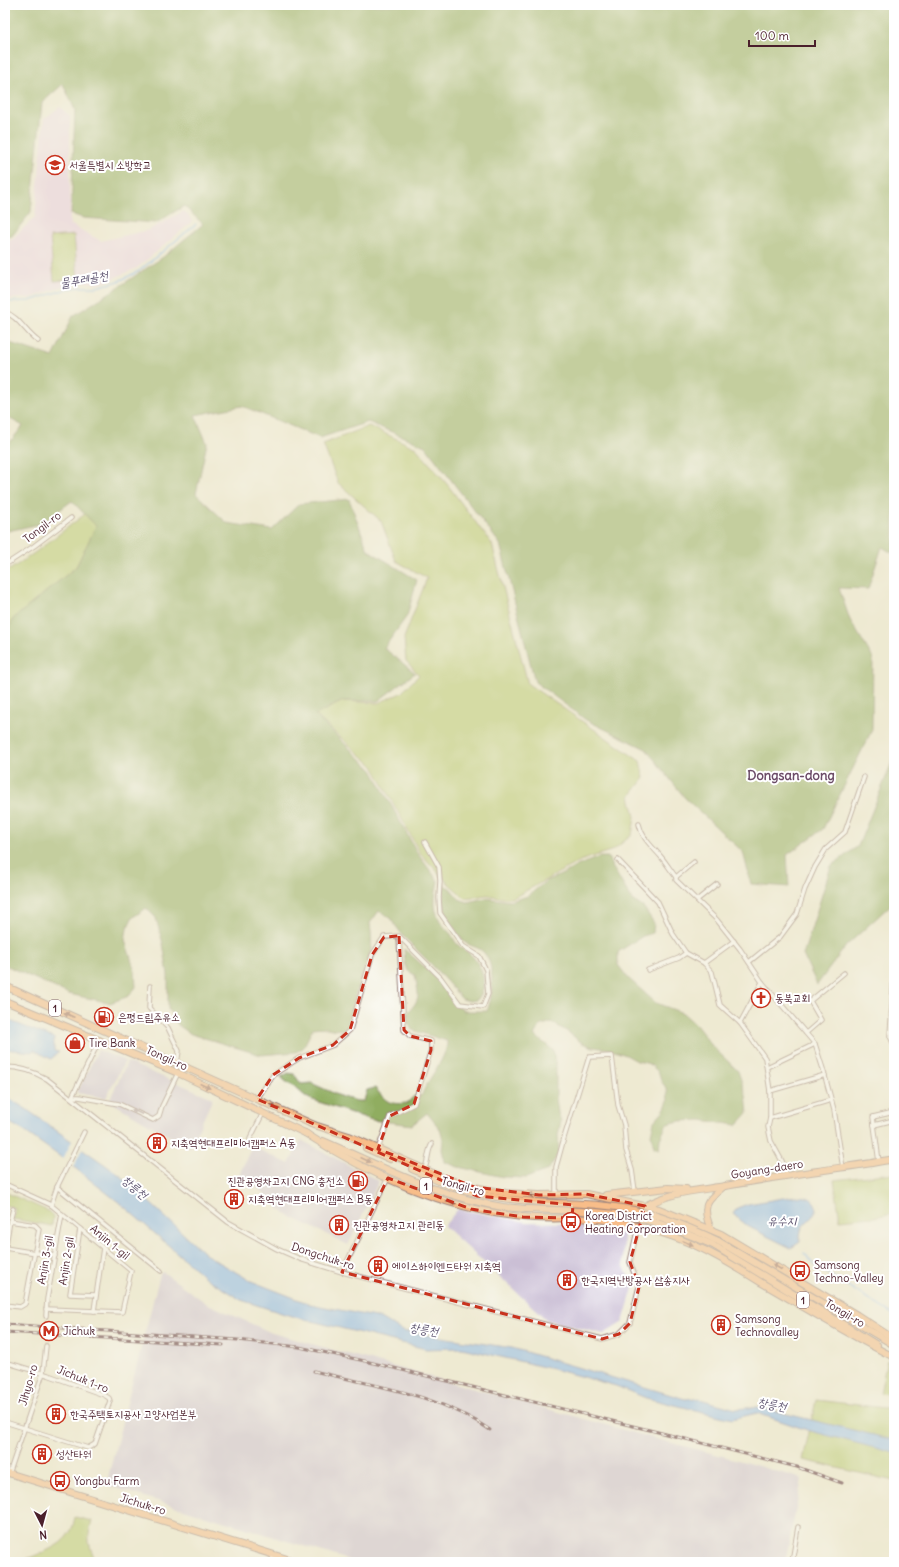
<svg xmlns="http://www.w3.org/2000/svg" width="899" height="1567" font-family="Delius,'Poor Story',sans-serif">
  <rect width="100%" height="100%" fill="#fff"/>
  <filter id="ink" filterUnits="userSpaceOnUse"><feTurbulence type="fractalNoise" baseFrequency=".025" numOctaves="2"/><feDisplacementMap in="SourceGraphic" scale="8" xChannelSelector="R" yChannelSelector="G"/><feConvolveMatrix kernelMatrix="1 2 1 2 8 2 1 2 1" color-interpolation-filters="sRGB"/></filter>
  <filter id="wash" filterUnits="userSpaceOnUse"><feTurbulence type="fractalNoise" baseFrequency=".012" numOctaves="4" result="noise"/><feDisplacementMap in="SourceGraphic" scale="16" xChannelSelector="R" yChannelSelector="G"/><feGaussianBlur stdDeviation="0.9" result="paint"/><feColorMatrix in="noise" values="0 0 0 0 0 0 0 0 0 0 0 0 0 0 0 0 0 1.4 0 .05"/><feComposite in="paint" operator="in"/></filter>
  <g filter="url(#wash)">
    <rect width="100%" height="100%" fill="#eeead2"/>
    <path fill="#ecd1ea" d="M60,107L70,116V224L101,241L149,230L184,211L193,221L137,268L100,284L84,282L61,287L31,298L5,299V241L12,239L35,217L44,119Z"/>
    <g fill="#cbbfd5">
      <path d="M98,1050L125,1061L106,1098L77,1093Z"/>
      <path d="M127,1062L213,1098L190,1148L109,1101Z"/>
      <path d="M301,1140L379,1181L348,1245L285,1214L260,1190L239,1175L252,1146L289,1164Z"/>
      <path d="M458,1209L525,1222L560,1223L624,1234L623,1264L633,1288L623,1322L604,1334L547,1320L444,1226Z"/>
      <path d="M163,1272L206,1303L272,1333L660,1440L738,1460L802,1479L785,1562H355L106,1485L160,1274Z"/>
    </g>
    <g fill="#b5c96d" stroke="#80744c">
      <path d="M74,235L78,279L54,281L50,237Z"/>
      <path d="M369,426L416,448L447,484L492,544L528,684L640,761L644,778L630,796L635,817L632,835L613,850L580,861L513,898H501L488,895L465,898L448,883L420,853L373,766L315,715L343,701L378,703L401,693L419,675L406,661L404,638L427,578L396,561L381,521L338,483L323,444Z"/>
      <path d="M85,514L97,526L76,567L13,619L8,631L5,632V570L11,569L37,551Z"/>
      <path d="M894,1173V1213L874,1217L840,1220L834,1180Z"/>
      <path d="M5,1192L48,1211L53,1216L52,1226L13,1219L15,1208L5,1205Z"/>
      <path d="M887,1360L894,1363V1395L880,1393Z"/>
      <path d="M816,1400L894,1409V1481L803,1460Z"/>
      <path d="M75,1517L92,1521C86,1540 89,1544 96,1562H21C39,1552 59,1550 70,1532C73,1528 74,1521 75,1517Z"/>
    </g>
    <g fill="#90ad60" stroke="#6d6646">
      <path d="M5,5H894V554L882,547L868,589L839,588L850,620L873,658L872,730L823,829L787,855L789,887L751,884L743,852L685,798L646,749L586,720L535,682L500,544L425,446L368,422L320,438L242,406L195,415L207,443L196,494L227,523L272,530L299,504L349,499L368,550L417,580L407,616L384,648L415,673L378,701H343L315,715L372,770L418,854L438,881C436,890 433,905 437,914C440,923 445,928 451,934C453,938 455,942 458,945C462,949 468,951 472,956C483,967 489,988 477,1000L470,1001L462,999L433,966L404,937L389,917L379,911L370,923C375,956 366,961 357,989C353,1002 350,1015 347,1028C335,1033 327,1025 313,1028L303,1048L296,1052L261,1055L191,1034L178,1025L168,1009V975L163,944L156,918L146,908L132,918L127,929L125,940L135,971L136,987L129,996L110,1003L69,994L5,965V637L13,619L76,567L96,526L72,501L40,524L8,531L5,530V448L23,426L5,416V335L10,343L53,357L73,316L120,286L163,257L203,224L184,206L156,223L83,218L71,214L75,110L63,84L42,103L31,212L12,236L5,238Z"/>
      <path d="M894,760V902L846,946L817,985L803,955L831,866L858,846L892,762Z"/>
      <path d="M599,857H608L613,868L632,900L644,908L654,923L653,933L643,936L618,952V965L628,978L656,1003L683,1013L696,1025L713,1047L738,1071L746,1095L748,1113L737,1125L701,1120L680,1121L667,1124L660,1139L659,1149L654,1147L651,1134L654,1121L664,1110L668,1101L667,1089L661,1081L659,1073L650,1064L637,1061L626,1055L608,1049L593,1047L582,1043L568,1032L551,1022L540,1026L534,1035L553,1050L556,1064V1098L558,1113L561,1121L558,1135L559,1153L548,1170L526,1178L503,1177L458,1167L445,1162L442,1150L443,1140L440,1129L427,1113L412,1125L372,1120L310,1099C304,1096 302,1093 297,1089C292,1084 286,1083 281,1077L288,1073L294,1074L301,1084L311,1083L342,1097L357,1101H364L367,1090L375,1088C387,1102 388,1105 407,1103L413,1097L422,1095C427,1079 448,1057 447,1041L412,1030L408,1022V1012C422,998 418,994 415,975L408,971L405,963L404,949L436,977L455,1004L464,1011H487C493,997 495,966 485,954C480,947 472,947 466,943C462,941 459,935 456,931C444,913 443,907 443,885L450,888L459,899L467,902L485,898L510,901L528,896L546,881L563,874L577,866Z"/>
    </g>
    <g fill="#82b5ef" stroke="#666a8d">
      <path d="M5,1019L54,1038V1051L59,1052L51,1059L34,1050L31,1052L5,1049Z"/>
      <path d="M5,1099H10L26,1109L121,1176L205,1254L251,1281L310,1304L380,1318L402,1331L512,1348L685,1399L696,1398L736,1409L758,1407L894,1440V1453L807,1430L757,1413L732,1419L646,1398L616,1386L557,1370L462,1348L426,1349L291,1316L241,1300L207,1279L121,1204L62,1158L24,1131L5,1120Z"/>
      <path d="M795,1196C807,1197 814,1196 817,1210C808,1225 799,1222 800,1242L791,1248L749,1227L733,1214L737,1208L748,1204Z"/>
    </g>
    <path fill="#eeead2" d="M73,1139L83,1147L72,1169L62,1161Z"/>
    <g fill="none" stroke-linecap="round" stroke-linejoin="round">
      <g stroke="#82b5ef" stroke-width="1.5">
        <path d="M5,302L29,301L64,290L80,287H97L119,281L139,271L196,224"/>
        <path d="M804,1253L816,1266L894,1315"/>
      </g>
    </g>
  </g>
  <g filter="url(#ink)">
    <g fill="none" stroke-linecap="round" stroke-linejoin="round">
      <path stroke="#cdc1b1" stroke-width="3.5" stroke-dasharray="3.5 2" stroke-linecap="butt" d="M46,1346V1316"/>
      <defs>
        <g id="minor">
          <path d="M5,312C19,317 26,333 38,341"/>
          <path d="M5,565L34,546L71,518"/>
          <path d="M639,824C642,839 653,847 662,858C667,864 671,871 676,877V880L717,920L740,949L762,982L815,1044L823,1069L834,1110L843,1168"/>
          <path d="M618,860L658,902L673,934L686,953L704,963L712,972L720,1005L740,1023L765,1058L770,1091V1118L768,1127L771,1141L782,1161L787,1176"/>
          <path d="M676,877L694,862"/>
          <path d="M697,900L717,884"/>
          <path d="M749,962L780,937L797,914L805,889L815,867L826,849L845,832L864,777"/>
          <path d="M704,963L734,941"/>
          <path d="M648,970L679,958L686,953"/>
          <path d="M894,973L890,1036L894,1045"/>
          <path d="M150,986L149,1008L168,1028L179,1051L177,1063"/>
          <path d="M740,1023L762,982"/>
          <path d="M806,1033L821,1020L810,1001L844,973"/>
          <path d="M5,1067C21,1067 33,1071 47,1079L228,1222L277,1249L300,1259L342,1272L602,1339L619,1334L630,1323L639,1287L630,1262L638,1227"/>
          <path d="M767,1067L815,1044"/>
          <path d="M770,1091L825,1075"/>
          <path d="M72,1097H79L119,1104L153,1120L159,1116L162,1106L178,1073"/>
          <path d="M72,1097L100,1039"/>
          <path d="M257,1099L273,1075L299,1058L333,1045L350,1030L372,955L384,937L399,936L441,978L460,1004L483,1007L488,994L486,970L479,956L463,946L440,913L439,898L440,881L439,867L425,842"/>
          <path d="M770,1118L831,1100"/>
          <path d="M874,1125L894,1120"/>
          <path d="M250,1139L263,1113"/>
          <path d="M378,1149L390,1116L414,1104L431,1050V1041L410,1036L404,1030L399,937"/>
          <path d="M879,1162L873,1117L894,1112"/>
          <path d="M424,1170C429,1161 427,1151 432,1144"/>
          <path d="M5,1184L51,1205L131,1271L122,1312L46,1309"/>
          <path d="M57,1187L161,1271"/>
          <path d="M556,1195V1167L564,1138L589,1057L612,1056L618,1105L624,1125L626,1150L632,1170L635,1191"/>
          <path d="M51,1205L57,1187L84,1132"/>
          <path d="M10,1221L13,1209"/>
          <path d="M80,1229L70,1294L96,1295"/>
          <path d="M5,1248L55,1256"/>
          <path d="M5,1250L10,1221L35,1225L39,1229L25,1304L20,1307L5,1305"/>
          <path d="M342,1272L388,1178"/>
          <path d="M94,1311L103,1248"/>
          <path d="M46,1316L47,1299L62,1214"/>
          <path d="M5,1362L48,1375L104,1395L109,1398L110,1401L95,1444L88,1448L5,1422"/>
          <path d="M9,1474L43,1373L46,1346"/>
          <path d="M792,1562L798,1527"/>
        </g>
        <path id="secondary" d="M272,1562L274,1556"/>
        <g id="primary">
          <path d="M5,986L314,1125"/>
          <path d="M5,1001L178,1073L307,1134"/>
          <path d="M311,1124L349,1136L444,1178L474,1187L506,1193L539,1195L586,1194L659,1209L721,1234L857,1315L894,1339"/>
          <path d="M305,1133C369,1175 445,1209 522,1217C546,1220 571,1217 596,1219C618,1221 650,1228 671,1236C704,1247 733,1265 762,1283C806,1308 849,1335 894,1357"/>
          <path d="M323,1141C381,1166 439,1197 503,1207C520,1209 537,1210 554,1210"/>
          <path d="M366,1148L390,1159"/>
          <path d="M412,1169C426,1175 439,1182 454,1187C487,1198 521,1201 555,1203"/>
          <path d="M606,1195L668,1188L686,1189"/>
          <path d="M645,1206C676,1190 698,1191 731,1185C760,1180 789,1175 818,1171C844,1167 869,1164 894,1159"/>
          <path d="M711,1229C701,1207 706,1201 723,1187"/>
          <path d="M718,1241L894,1345"/>
          <path d="M713,1245L877,1345"/>
          <path d="M5,1472L297,1562"/>
        </g>
      </defs>
      <use href="#minor" stroke="#9c847e" stroke-width="5.5"/>
      <use href="#secondary" stroke="#9c847e" stroke-width="7"/>
      <use href="#primary" stroke="#9c847e" stroke-width="8"/>
      <use href="#minor" stroke="#fff" stroke-width="3.5"/>
      <use href="#secondary" stroke="#fce5d0" stroke-width="5"/>
      <use href="#primary" stroke="#f8bd89" stroke-width="6"/>
      <defs>
        <g id="rail">
          <path d="M5,1324L238,1340L299,1347L365,1361L662,1433L797,1467L842,1483"/>
          <path d="M5,1332L223,1345"/>
          <path d="M314,1371C374,1386 439,1394 490,1430"/>
        </g>
      </defs>
      <use href="#rail" stroke="#4a1f2b" stroke-width="3"/>
      <use href="#rail" stroke="#fff" stroke-width="1.5" stroke-dasharray="4.5" stroke-linecap="butt"/>
      <defs>
        <g id="primary-bridge">
          <path d="M555,1203C581,1203 608,1205 634,1210C663,1216 691,1228 718,1241"/>
          <path d="M554,1210C586,1211 616,1212 646,1220C669,1225 691,1236 713,1245"/>
        </g>
      </defs>
      <use href="#primary-bridge" stroke="#9c847e" stroke-width="8" stroke-linecap="butt"/>
      <use href="#primary-bridge" stroke="#f8bd89" stroke-width="6"/>
    </g>
    <defs><path id="oneway-solid" d="M-6-.8H1V-3.2L6.5 0L1 3.2V.8H-6Z"/></defs>
    <g fill="#986655">
      <use href="#oneway-solid" transform="translate(69 1015) rotate(-156)"/>
      <use href="#oneway-solid" transform="translate(205 1086) rotate(25)"/>
      <use href="#oneway-solid" transform="translate(275 1107) rotate(-155)"/>
      <use href="#oneway-solid" transform="translate(366 1160) rotate(24)"/>
      <use href="#oneway-solid" transform="translate(534 1195) rotate(-177)"/>
      <use href="#oneway-solid" transform="translate(451 1202) rotate(18)"/>
      <use href="#oneway-solid" transform="translate(688 1243) rotate(22)"/>
      <use href="#oneway-solid" transform="translate(777 1267) rotate(-149)"/>
    </g>
    <use fill="#ae9aa0" href="#oneway-solid" transform="translate(137 1112) rotate(-156)"/>
  </g>
  <path d="M0 0H899V1567H0ZM399,936L404,1030L410,1036L431,1041V1050L414,1104L390,1116L378,1149L474,1187L539,1195L586,1194L645,1206L630,1262L639,1287L630,1323L619,1334L602,1339L342,1272L388,1178L471,1209L523,1217L572,1218L573,1205L477,1196L257,1099L273,1075L299,1058L333,1045L350,1030L372,955L384,937Z" fill="#eeead2" fill-opacity=".55" fill-rule="evenodd"/>
  <path fill="none" stroke="#c8321e" stroke-width="3" stroke-dasharray="8 5" stroke-linejoin="round" d="M399,936L404,1030L410,1036L431,1041V1050L414,1104L390,1116L378,1149L474,1187L539,1195L586,1194L645,1206L630,1262L639,1287L630,1323L619,1334L602,1339L342,1272L388,1178L471,1209L523,1217L572,1218L573,1205L477,1196L257,1099L273,1075L299,1058L333,1045L350,1030L372,955L384,937Z"/>
  <defs>
    <symbol id="school-ring" viewBox="-11 -11 22 22"><circle r="9.5" fill="#fff" stroke="#c8321e" stroke-width="1.5"/><path d="M0-5L7-2L0 1L-7-2ZM-4 1L0 2.5L4 1V4Q0 6-4 4Z" fill="#c8321e"/></symbol>
    <symbol id="church-ring" viewBox="-11 -11 22 22"><circle r="9.5" fill="#fff" stroke="#c8321e" stroke-width="1.5"/><path d="M-1.2-6h2.4v3.5h3.3v2.4h-3.3V6h-2.4V-.1h-3.3v-2.4h3.3Z" fill="#c8321e"/></symbol>
    <symbol id="fuel-ring" viewBox="-11 -11 22 22"><circle r="9.5" fill="#fff" stroke="#c8321e" stroke-width="1.5"/><path d="M-5.5-6h7V0h2V4h1.3V-2.5L3-4.5l.8-.8L6-3V5H2.5V1h-1V6h-7ZM-4.2-4.7v3.2H.2V-4.7Z" fill="#c8321e"/></symbol>
    <symbol id="shop-ring" viewBox="-11 -11 22 22"><circle r="9.5" fill="#fff" stroke="#c8321e" stroke-width="1.5"/><path d="M-5-2.5h2.3a2.7 3.5 0 0 1 5.4 0H5L5.5 6h-11ZM-1.5-2.5h3a1.5 2.3 0 0 0-3 0Z" fill="#c8321e"/></symbol>
    <symbol id="building-ring" viewBox="-11 -11 22 22"><circle r="9.5" fill="#fff" stroke="#c8321e" stroke-width="1.5"/><path d="M-4-6H4V6H1V3H-1V6H-4ZM-2.5-4.3h1.7v1.8h-1.7ZM.8-4.3h1.7v1.8H.8ZM-2.5-1h1.7V.8h-1.7ZM.8-1h1.7V.8H.8Z" fill="#c8321e"/></symbol>
    <symbol id="bus-ring" viewBox="-11 -11 22 22"><circle r="9.5" fill="#fff" stroke="#c8321e" stroke-width="1.5"/><path d="M-5-6H5V4H4V6H2V4H-2V6H-4V4H-5ZM-3.5-4V0h7V-4ZM-3.5 1.2v1.5H-2V1.2ZM2 1.2v1.5H3.5V1.2Z" fill="#c8321e"/></symbol>
    <symbol id="metro-ring" viewBox="-11 -11 22 22"><circle r="9.5" fill="#fff" stroke="#c8321e" stroke-width="1.5"/><path d="M-5.5 5V-5H-3L0 0L3-5H5.5V5H3V-.5L0 4L-3-.5V5Z" fill="#c8321e"/></symbol>
  </defs>
  <g fill-rule="evenodd">
    <use href="#school-ring" x="44" y="154" width="22" height="22"/>
    <use href="#church-ring" x="750" y="987" width="22" height="22"/>
    <use href="#fuel-ring" x="93" y="1006" width="22" height="22"/>
    <use href="#shop-ring" x="64" y="1032" width="22" height="22"/>
    <use href="#building-ring" x="146" y="1132" width="22" height="22"/>
    <use href="#fuel-ring" x="347" y="1170" width="22" height="22"/>
    <use href="#building-ring" x="223" y="1188" width="22" height="22"/>
    <use href="#bus-ring" x="560" y="1211" width="22" height="22"/>
    <use href="#building-ring" x="328" y="1214" width="22" height="22"/>
    <use href="#building-ring" x="367" y="1255" width="22" height="22"/>
    <use href="#bus-ring" x="789" y="1260" width="22" height="22"/>
    <use href="#building-ring" x="556" y="1269" width="22" height="22"/>
    <use href="#building-ring" x="710" y="1314" width="22" height="22"/>
    <use href="#metro-ring" x="38" y="1320" width="22" height="22"/>
    <use href="#building-ring" x="45" y="1403" width="22" height="22"/>
    <use href="#building-ring" x="31" y="1443" width="22" height="22"/>
    <use href="#bus-ring" x="49" y="1470" width="22" height="22"/>
  </g>
  <g text-anchor="middle" dominant-baseline="central" stroke-width="4" stroke-linejoin="round" paint-order="stroke">
    <g fill="#fff" stroke="#80626b" stroke-width="1">
      <rect x="49" y="1000" width="12" height="16" rx="3"/>
      <rect x="420" y="1178" width="12" height="16" rx="3"/>
      <rect x="797" y="1292" width="12" height="16" rx="3"/>
    </g>
    <g font-size="10" font-weight="bold" fill="#4a1f2b">
      <text x="55" y="1008">1</text>
      <text x="426" y="1186">1</text>
      <text x="803" y="1300">1</text>
    </g>
    <g font-size="11" fill="#4a1f2b" stroke="#fff" text-anchor="start">
      <text x="69" y="165">서울특별시 소방학교</text>
      <text x="775" y="998">동북교회</text>
      <text x="118" y="1017">은평드림주유소</text>
      <text x="89" y="1043">Tire Bank</text>
      <text x="171" y="1143">지축역현대프리미어캠퍼스 A동</text>
      <text x="344" y="1181" text-anchor="end">진관공영차고지 CNG 충전소</text>
      <text x="248" y="1199">지축역현대프리미어캠퍼스 B동</text>
      <text x="585" y="1216">Korea District<tspan x="585" dy="13">Heating Corporation</tspan></text>
      <text x="353" y="1225">진관공영차고지 관리동</text>
      <text x="814" y="1265">Samsong<tspan x="814" dy="13">Techno-Valley</tspan></text>
      <text x="392" y="1266">에이스하이엔드타워 지축역</text>
      <text x="581" y="1280">한국지역난방공사 삼송지사</text>
      <text x="735" y="1319">Samsong<tspan x="735" dy="13">Technovalley</tspan></text>
      <text x="63" y="1331">Jichuk</text>
      <text x="70" y="1414">한국주택토지공사 고양사업본부</text>
      <text x="56" y="1454">성산타워</text>
      <text x="74" y="1481">Yongbu Farm</text>
    </g>
    <g font-size="11" fill="#4a1f2b" stroke="#fff">
      <text transform="translate(42 527) rotate(-37)">Tongil-ro</text>
      <text transform="translate(167 1058) rotate(24)">Tongil-ro</text>
      <text transform="translate(767 1169) rotate(-9)">Goyang-daero</text>
      <text transform="translate(463 1186) rotate(15)">Tongil-ro</text>
      <text transform="translate(110 1242) rotate(40)">Anjin 1-gil</text>
      <text transform="translate(323 1256) rotate(18)">Dongchuk-ro</text>
      <text transform="translate(45 1260) rotate(-80)">Anjin 3-gil</text>
      <text transform="translate(66 1261) rotate(-81)">Anjin 2-gil</text>
      <text transform="translate(845 1313) rotate(31)">Tongil-ro</text>
      <text transform="translate(83 1379) rotate(22)">Jichuk 1-ro</text>
      <text transform="translate(28 1385) rotate(-74)">Jihyo-ro</text>
      <text transform="translate(143 1504) rotate(17)">Jichuk-ro</text>
    </g>
    <g font-size="12" font-style="italic" fill="#5e5470" stroke="#fff">
      <text transform="translate(84 279) rotate(-10)">물푸레골천</text>
      <text transform="translate(135 1187) rotate(40)">창릉천</text>
      <text x="782" y="1220">유수지</text>
      <text transform="translate(424 1329) rotate(9)">창릉천</text>
      <text transform="translate(772 1404) rotate(11)">창릉천</text>
    </g>
    <g font-size="13" font-weight="bold" fill="#6c4c68" stroke="#fff">
      <text x="791" y="775">Dongsan-dong</text>
    </g>
  </g>
  <rect width="899" height="1567" fill="none" stroke="#fff" stroke-width="20"/>
  <g transform="translate(42 1525) rotate(174)" stroke="#ffffff" stroke-width="3" paint-order="stroke">
  <path d="M0-3L7 15L0 10L-7 15Z" fill="#4a1f2b"/>
  <text y="-6" font-size="11" font-weight="bold" text-anchor="middle" fill="#4a1f2b">N</text>
  </g>
  <path d="M749 40v6h66v-6" fill="none" stroke="#4a1f2b" stroke-width="2"/>
  <text x="755" y="40" font-size="12" fill="#4a1f2b" stroke="#ffffff" stroke-width="3" paint-order="stroke">100 m</text>
</svg>
